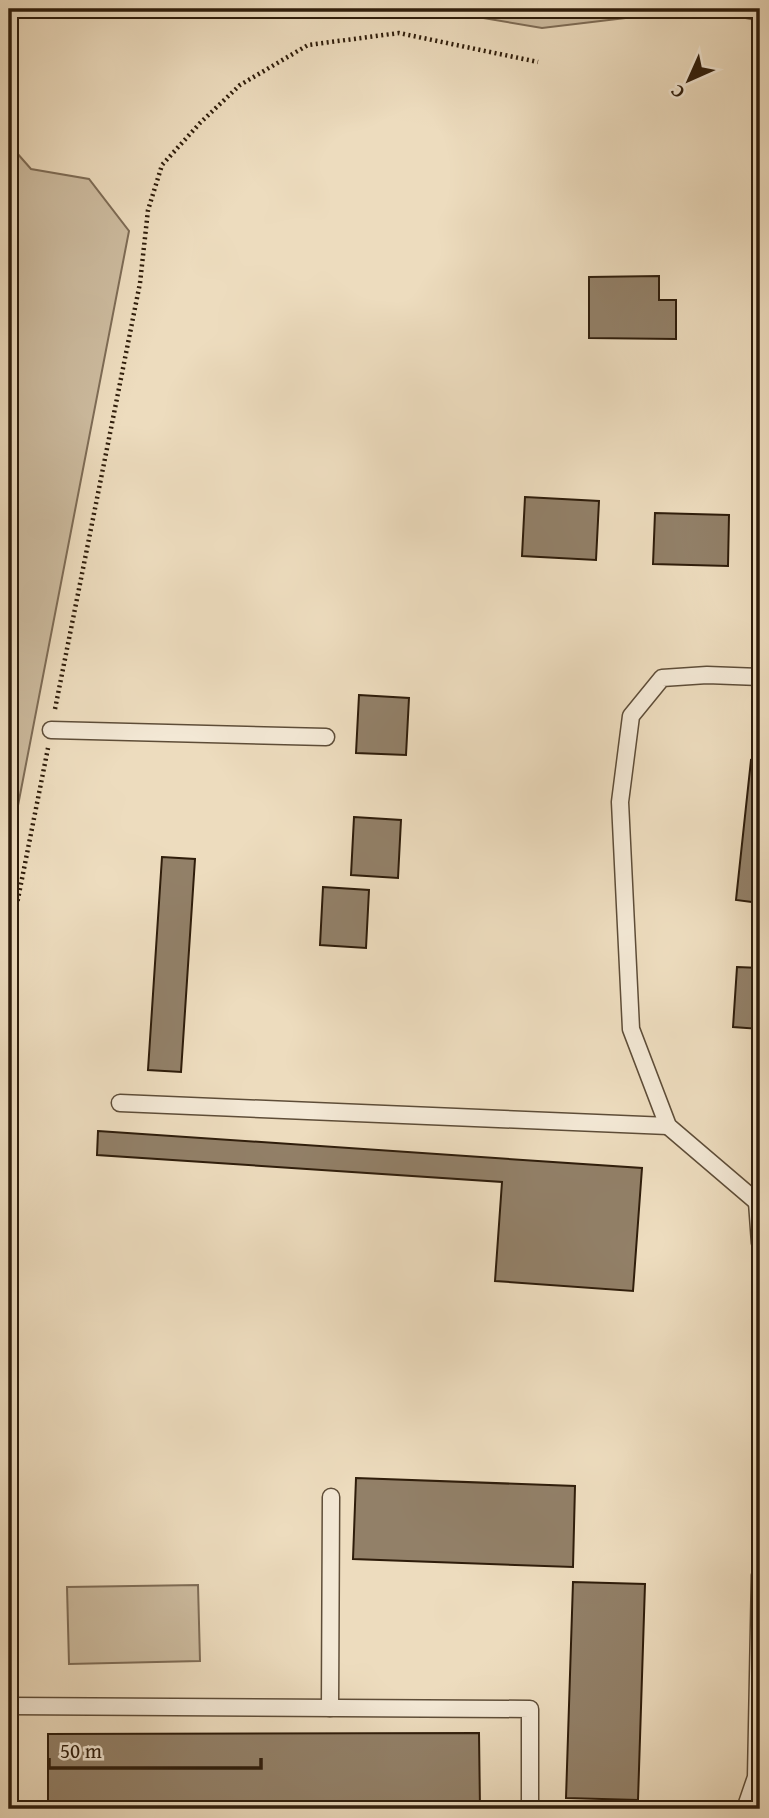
<svg xmlns="http://www.w3.org/2000/svg" width="769" height="1818" font-family="'Gentium Book Plus',serif">
  <rect width="100%" height="100%" fill="#eddcbe"/>
  <filter id="stains"><feTurbulence type="fractalNoise" baseFrequency=".00286" numOctaves="4"/><feColorMatrix values="0 0 0 0 .2 0 0 0 0 .09 0 0 0 0 .02 0 0 0 .5 -.17"/></filter>
  <radialGradient id="worn" r=".72"><stop offset=".6" stop-color="#630" stop-opacity="0"/><stop offset="1" stop-color="#630" stop-opacity=".3"/></radialGradient>
  <g fill="#cdbca0" stroke="#7e6c56" stroke-width="2">
    <path d="M430,9H701L542,28Z"/>
    <path d="M702,9H760V21Z"/>
    <path d="M9,144L31,169L89,179L129,231L9,852Z"/>
    <path d="M198,1585L200,1661L69,1664L67,1587Z"/>
  </g>
  <g fill="#928068" stroke="#2f1d0b" stroke-width="2">
    <path d="M659,276V300H676V339L589,338V277Z"/>
    <path d="M525,497L599,501L596,560L522,556Z"/>
    <path d="M655,513L729,515L728,566L653,564Z"/>
    <path d="M359,695L409,698L406,755L356,753Z"/>
    <path d="M751,760L760,762V903L736,900Z"/>
    <path d="M354,817L401,820L398,878L351,875Z"/>
    <path d="M162,857L195,859L181,1072L148,1070Z"/>
    <path d="M323,887L369,890L366,948L320,945Z"/>
    <path d="M737,967L760,968V1029L733,1027Z"/>
    <path d="M98,1131L642,1168L633,1291L495,1281L502,1182L97,1155Z"/>
    <path d="M356,1478L575,1486L573,1567L353,1559Z"/>
    <path d="M573,1582L645,1584L638,1800L566,1798Z"/>
    <path d="M479,1733L480,1809H48V1734Z"/>
  </g>
  <g fill="none" stroke-linecap="round" stroke-linejoin="round">
    <defs>
      <g id="lane">
        <path d="M51,730L326,737"/>
        <path d="M120,1103L668,1126"/>
        <path d="M760,1194L757,1202L760,1243"/>
        <path d="M757,1202L668,1126L631,1029L620,802L631,716L662,678L707,675L760,677"/>
        <path d="M9,1706L530,1709V1809"/>
        <path d="M330,1708L331,1497"/>
        <path d="M745,1809L756,1777L760,1575"/>
      </g>
    </defs>
    <use href="#lane" stroke="#5e4d38" stroke-width="19"/>
    <g stroke="#2f1d0b" stroke-width="4.5" stroke-dasharray="2 3.5" stroke-linecap="butt">
      <path d="M55,709L140,283L148,210L162,165L200,123L240,85L308,45L399,33L538,62"/>
      <path d="M9,944L48,748"/>
    </g>
    <use href="#lane" stroke="#f3e8d5" stroke-width="16"/>
  </g>
  <rect width="769" height="1818" fill="none" stroke="#eddcbe" stroke-width="35"/>
  <rect x="10" y="10" width="748" height="1797" fill="none" stroke="#2f1d0b" stroke-width="3.5"/>
  <rect x="18" y="18" width="734" height="1783" fill="none" stroke="#2f1d0b" stroke-width="2"/>
  <g transform="translate(689 80) rotate(225)" stroke="#f3e8d5" stroke-width="5" paint-order="stroke">
  <path d="M0-5L12 26L0 18L-12 26Z" fill="#2f1d0b"/>
  <text y="-10" font-size="19" font-weight="bold" text-anchor="middle" fill="#2f1d0b">С</text>
  </g>
  <path d="M49 1758v10h212v-10" fill="none" stroke="#2f1d0b" stroke-width="3.5"/>
  <text x="60" y="1758" font-size="21" fill="#2f1d0b" stroke="#f3e8d5" stroke-width="5" paint-order="stroke">50 m</text>
  <rect width="100%" height="100%" filter="url(#stains)"/>
  <rect width="100%" height="100%" fill="url(#worn)"/>
</svg>
